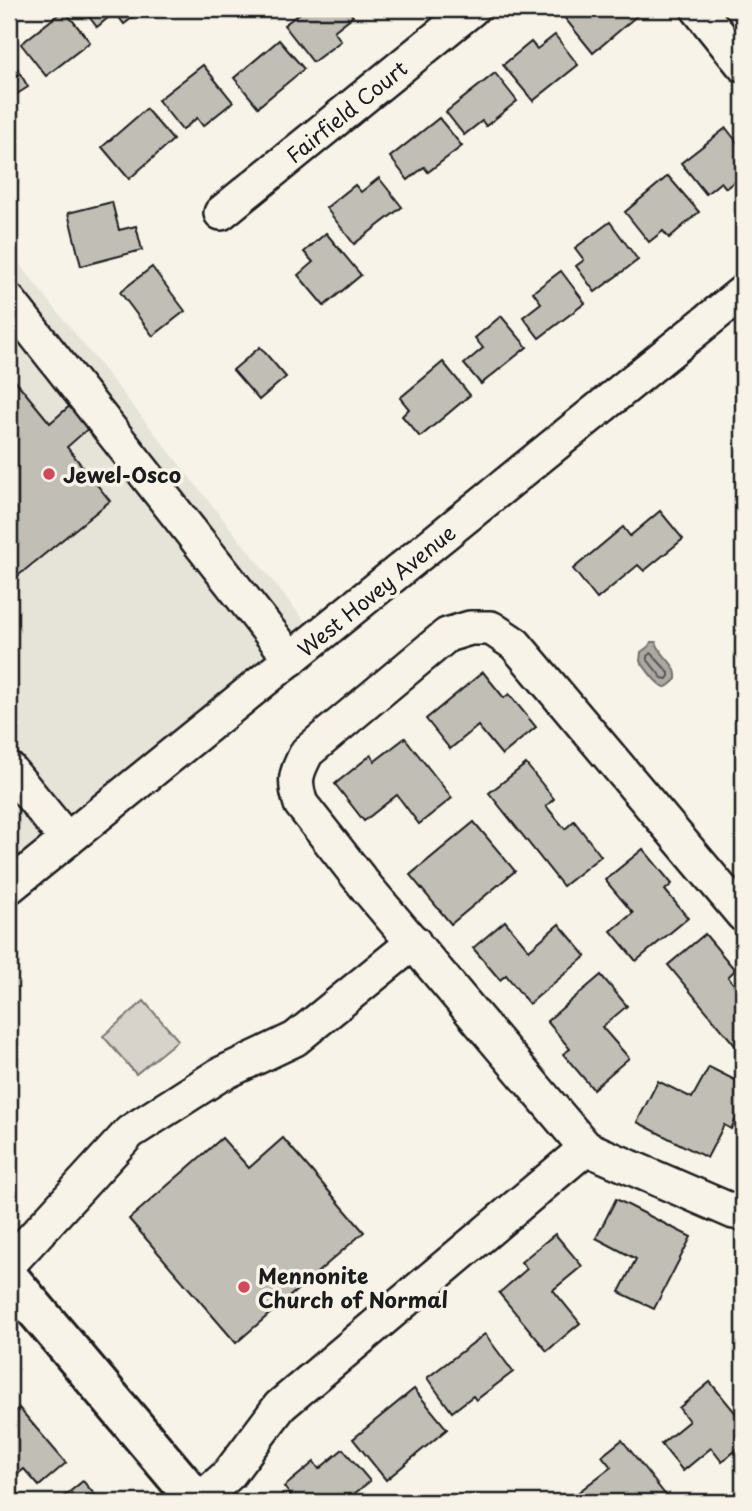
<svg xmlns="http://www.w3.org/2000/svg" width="752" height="1511" font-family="'Playpen Sans',sans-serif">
  <rect width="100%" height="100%" fill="#f7f3e8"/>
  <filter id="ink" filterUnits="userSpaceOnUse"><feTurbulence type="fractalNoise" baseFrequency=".0143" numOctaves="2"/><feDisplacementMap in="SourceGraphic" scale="14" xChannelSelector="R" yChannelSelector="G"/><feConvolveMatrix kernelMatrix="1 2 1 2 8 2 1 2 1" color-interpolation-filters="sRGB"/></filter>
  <g filter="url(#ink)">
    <path fill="#e6e3d9" d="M9,251L307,624L9,864Z"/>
    <path fill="#d7d3cb" stroke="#7a7874" stroke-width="2" d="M144,1001L178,1040L136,1074L103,1036Z"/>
    <path fill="#aca9a2" stroke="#72716c" stroke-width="2" d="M651,642H656C660,656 678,664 676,679C674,681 669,686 666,687C658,688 645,667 640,661L641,652L649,646Z"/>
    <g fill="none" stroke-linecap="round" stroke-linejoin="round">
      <path stroke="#565452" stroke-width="2" d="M651,653L669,673V676L667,679L662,678L647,659V656Z"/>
    </g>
    <g fill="#c0beb5" stroke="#1c1c1c" stroke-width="2">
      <path d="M83,9H138L140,12L124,24L115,12L97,27Z"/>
      <path d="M306,9H347L353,16L334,31L341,41L313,62L284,25Z"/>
      <path d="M572,9H634L639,14L593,53L563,16Z"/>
      <path d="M64,10L90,42L46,76L21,44Z"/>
      <path d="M555,35L578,65L533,101L503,65L531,42L537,49Z"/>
      <path d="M279,40L304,69L258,107L234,78Z"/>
      <path d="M9,54L28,87L9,99Z"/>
      <path d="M203,65L233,102L203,126L197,118L182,130L158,100Z"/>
      <path d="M495,73L517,101L486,126L482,121L464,135L446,112Z"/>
      <path d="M146,109L173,140L129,179L102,147Z"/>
      <path d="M439,118L462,146L428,172L424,167L408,180L390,157Z"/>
      <path d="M726,128L743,150V175L726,188L721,182L706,194L681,163Z"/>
      <path d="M668,176L699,212L669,238L663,231L649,242L625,212Z"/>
      <path d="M379,178L402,207L354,244L326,208L355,185L361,192Z"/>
      <path d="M112,202L119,230L136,226L142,250L81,266L68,213Z"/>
      <path d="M610,222L638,260L595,292L576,266L584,260L575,248Z"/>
      <path d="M326,233L361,275L324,306L298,275L313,262L304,252Z"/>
      <path d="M152,267L185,311L153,336L120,292Z"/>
      <path d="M561,271L585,303L539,338L523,317L541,303L533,292Z"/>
      <path d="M501,316L527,347L481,384L464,364L483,348L475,338Z"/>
      <path d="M260,347L286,377L259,400L233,370Z"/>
      <path d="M443,362L470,395L420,437L402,416L409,409L400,398Z"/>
      <path d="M9,373L50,423L72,404L91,426L67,447L110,501L9,583Z"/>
      <path d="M660,511L683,539L644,571L638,565L597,599L573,569L623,527L630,536Z"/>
      <path d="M483,672L504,698L509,694L536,727L502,755L478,726L450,749L426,719Z"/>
      <path d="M405,738L452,798L419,824L397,795L364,821L335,784L371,755L375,761Z"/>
      <path d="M526,764L554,799L546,806L565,829L574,821L601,856L563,886L489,793Z"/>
      <path d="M474,822L515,871L451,924L410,875Z"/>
      <path d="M643,849L672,884L665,890L688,918L636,961L611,931L633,913L605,880Z"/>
      <path d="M505,921L529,950L559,924L586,956L529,1004L506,975L500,980L473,948Z"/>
      <path d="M705,934L735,970L728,977L743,995V1055L668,965Z"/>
      <path d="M601,975L627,1006L602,1027L629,1058L593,1089L563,1054L570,1049L547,1021Z"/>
      <path d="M709,1067L743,1084V1104L731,1129L724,1125L707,1158L637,1122L658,1081L692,1098Z"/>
      <path d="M222,1138L249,1168L283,1138L364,1232L236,1343L129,1219Z"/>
      <path d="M616,1199L691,1237L654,1309L619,1292L636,1259L596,1238Z"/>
      <path d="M555,1234L582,1266L553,1290L580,1323L547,1351L499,1293L527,1269L521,1262Z"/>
      <path d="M485,1334L513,1372L476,1400L473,1396L452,1412L427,1378Z"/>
      <path d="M710,1382L743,1422V1444L722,1462L711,1448L683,1471L661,1444L689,1421L679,1408Z"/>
      <path d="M414,1389L447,1429L386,1480L353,1439Z"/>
      <path d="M19,1408L66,1463L39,1486L24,1469L13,1478L9,1473V1458L12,1455L9,1451V1416Z"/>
      <path d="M622,1440L671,1502H574L571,1498L611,1467L602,1456Z"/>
      <path d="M343,1449L370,1481L344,1502H296L284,1487L314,1462L319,1469Z"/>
      <path d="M83,1481L101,1502H57Z"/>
    </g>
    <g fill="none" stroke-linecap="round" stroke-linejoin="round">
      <defs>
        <g id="minor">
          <path d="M698,9L743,65"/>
          <path d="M221,213L472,9"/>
          <path d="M9,301L291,659"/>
          <path d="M9,769L67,840"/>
          <path d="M9,887L743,292"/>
          <path d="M743,915L515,644L491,628H470L447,635L307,752C296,773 293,780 301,804L367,888L586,1148L734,1212L743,1214"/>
          <path d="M9,1264L130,1132L219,1075L295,1039L414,942"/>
          <path d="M198,1502L229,1474L280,1406L586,1148"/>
        </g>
        <path id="major" d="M9,1278L198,1502"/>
      </defs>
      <use href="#minor" stroke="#1c1c1c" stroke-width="38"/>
      <use href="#major" stroke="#1c1c1c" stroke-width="44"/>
      <use href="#minor" stroke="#f7f3e8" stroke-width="33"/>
      <use href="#major" stroke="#f7f3e8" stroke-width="38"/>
    </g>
  </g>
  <g fill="#d1495b" stroke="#f7f3e8" stroke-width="2.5">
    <circle cx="49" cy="474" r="7"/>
    <circle cx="244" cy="1287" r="7"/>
  </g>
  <g text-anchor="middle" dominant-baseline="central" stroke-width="7" stroke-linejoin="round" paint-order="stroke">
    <g font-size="21" fill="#1c1c1c" stroke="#f7f3e8">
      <text transform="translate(346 111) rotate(-39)">Fairfield Court</text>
      <text transform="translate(376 590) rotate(-39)">West Hovey Avenue</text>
    </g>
    <g font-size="21" font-weight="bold" fill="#1c1c1c" stroke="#f7f3e8" text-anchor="start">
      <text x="63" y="474">Jewel-Osco</text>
      <text x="258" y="1275">Mennonite<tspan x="258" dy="24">Church of Normal</tspan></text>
    </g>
  </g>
  <rect width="752" height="1511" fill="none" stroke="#f7f3e8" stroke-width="35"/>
  <rect x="18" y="18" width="717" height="1476" fill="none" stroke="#1c1c1c" stroke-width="2.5" filter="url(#ink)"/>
</svg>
